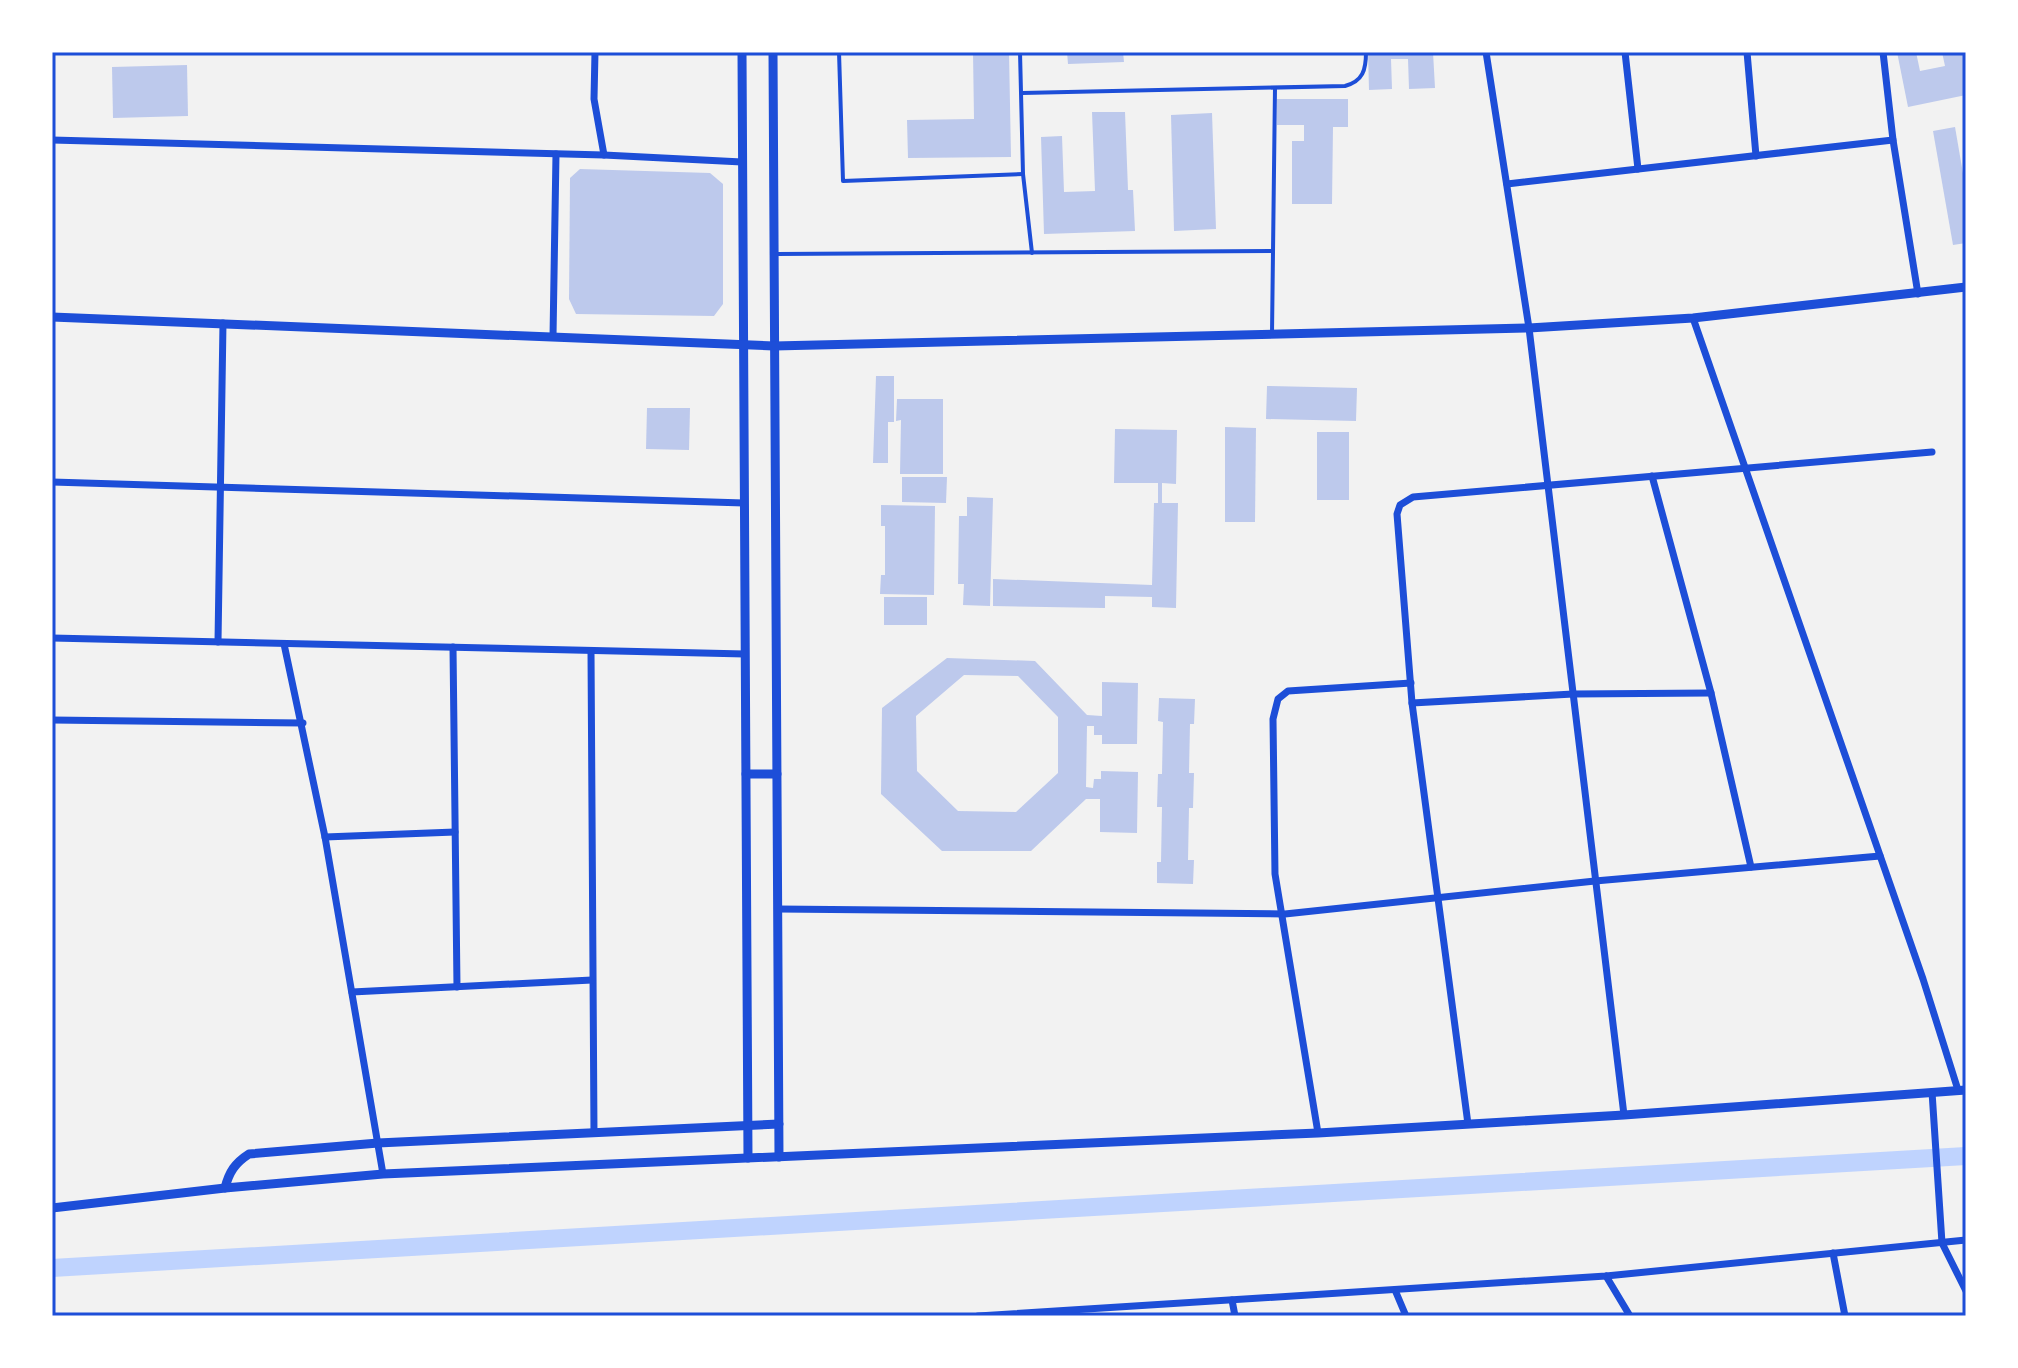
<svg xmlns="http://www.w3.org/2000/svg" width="2018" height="1368" font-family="Montserrat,sans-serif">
  <rect width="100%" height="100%" fill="#f2f2f2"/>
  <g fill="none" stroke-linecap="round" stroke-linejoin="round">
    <path stroke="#bfd3fe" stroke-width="18" d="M52,1268L1966,1156"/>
  </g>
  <g fill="#bdc9ec" fill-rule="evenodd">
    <path d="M973,52H1009L1011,157L908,158L907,120L974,119Z"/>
    <path d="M1067,52H1123L1124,62L1068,64Z"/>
    <path d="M1368,52H1433L1435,88L1409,89L1408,59H1391L1392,89L1369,90Z"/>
    <path d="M1897,52H1916L1920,71L1945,66L1942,52H1964L1966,95L1908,107Z"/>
    <path d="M187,65L188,116L113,118L112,67Z"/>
    <path d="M1277,99H1348V127H1333L1332,204H1292V141H1304V125H1277Z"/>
    <path d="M1092,112H1125L1128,190H1133L1135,231L1044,234L1041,137L1062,136L1064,192L1095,191Z"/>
    <path d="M1212,113L1216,229L1174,231L1171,115Z"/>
    <path d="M1955,127L1966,191V243L1953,245L1933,131Z"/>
    <path d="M580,169L710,173L723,184V304L714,316L576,314L569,299L570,178Z"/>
    <path d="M876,376H894V422H888V463H873Z"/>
    <path d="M1267,386L1357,388L1356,421L1266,419Z"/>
    <path d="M897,399H943V474H900L901,420L896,421Z"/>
    <path d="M647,408H690L689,450L646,449Z"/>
    <path d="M1225,427L1256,428L1255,522H1225Z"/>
    <path d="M1115,429L1177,430L1176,484L1162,483V503H1178L1176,608L1152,607V597L1105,596V608L993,606V579L1152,585L1154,503H1158V483H1114Z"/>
    <rect x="1317" y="432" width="32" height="68"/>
    <path d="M902,477H947L946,503L902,502Z"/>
    <path d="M967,497L993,498L990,606L963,605L964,584H958L959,516H967Z"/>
    <path d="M881,505L935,506L934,595L880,594L881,575H885V526H881Z"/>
    <rect x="884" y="597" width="43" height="28"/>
    <path d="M947,658L1035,661L1087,715L1102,716V682L1138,683L1137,744H1102V735H1094V726H1087L1086,787L1093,788L1094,779H1101V771L1138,772L1137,833L1100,832V799H1086L1031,851H942L881,794L882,708ZM964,675L1018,676L1058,717V773L1016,812L958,811L917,771L916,716Z"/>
    <path d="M1159,698L1195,699L1194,724H1190L1189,773H1194L1193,808H1189L1188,860H1194L1193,884L1157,883V862H1161L1162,807H1157L1158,774H1162L1163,722L1158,721Z"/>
  </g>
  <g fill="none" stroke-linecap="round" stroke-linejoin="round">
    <g stroke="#1d4ed8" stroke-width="4">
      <path d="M839,52L843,181L1023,174"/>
      <path d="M1020,52L1023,174L1032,253"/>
      <path d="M1022,93L1345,86C1363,81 1366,70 1366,52"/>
      <path d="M776,254L1271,251"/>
      <path d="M1272,334L1275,88"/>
    </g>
    <g stroke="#1d4ed8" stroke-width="7">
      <path d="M595,52L594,99L604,155"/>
      <path d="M1486,52L1529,328L1624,1115"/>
      <path d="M1625,52L1638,169"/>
      <path d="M1747,52L1756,156"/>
      <path d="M1883,52L1893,140L1918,294"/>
      <path d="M52,140L604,155L742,162"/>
      <path d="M1507,184L1893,140"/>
      <path d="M1693,318L1923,979L1958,1090"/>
      <path d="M553,337L556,154"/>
      <path d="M1652,476L1711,693L1751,867"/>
      <path d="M52,482L744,503"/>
      <path d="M52,638L745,654"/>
      <path d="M218,642L223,323"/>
      <path d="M284,644L325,837L383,1174"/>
      <path d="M453,647L457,987"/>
      <path d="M591,651L594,1133"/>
      <path d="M1412,703L1573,694L1711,693"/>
      <path d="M52,720L303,723"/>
      <path d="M325,837L455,832"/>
      <path d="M778,909L1285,914L1595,881L1880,856"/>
      <path d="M352,992L592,980"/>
      <path d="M1932,1092L1942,1243L1966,1291"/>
      <path d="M1468,1124L1412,703L1397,514L1400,505L1413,497L1932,452"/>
      <path d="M1318,1133L1275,874L1273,719L1278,699L1288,691L1411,683"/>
      <path d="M1833,1253L1845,1316"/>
      <path d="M1606,1276L1630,1316"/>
      <path d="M1395,1290L1406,1316"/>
      <path d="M1232,1300L1235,1316"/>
      <path d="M978,1316L1606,1276L1966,1240"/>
    </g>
    <g stroke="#1d4ed8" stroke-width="9">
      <path d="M742,52L748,1158"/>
      <path d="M773,52L779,1157"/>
      <path d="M52,317L774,346L1529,328L1693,318L1966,287"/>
      <path d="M746,774H777"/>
      <path d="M225,1188C229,1172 235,1163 249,1154L378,1143L779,1124"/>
      <path d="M52,1208L225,1188L383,1174L1318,1133L1624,1115L1966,1090"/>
    </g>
  </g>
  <rect width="2018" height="1368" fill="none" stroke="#ffffff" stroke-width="108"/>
  <rect x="54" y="54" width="1910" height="1260" fill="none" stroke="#1d4ed8" stroke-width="3"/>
</svg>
